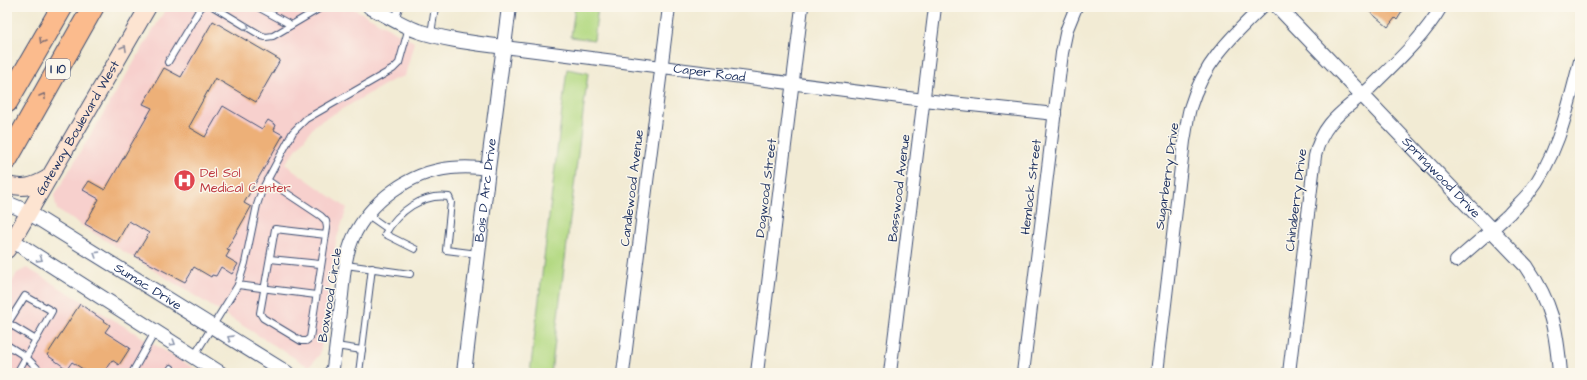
<svg xmlns="http://www.w3.org/2000/svg" width="1587" height="380" font-family="'Architects Daughter',sans-serif">
  <rect width="100%" height="100%" fill="#fbf7ec"/>
  <filter id="ink" filterUnits="userSpaceOnUse"><feTurbulence type="fractalNoise" baseFrequency=".025" numOctaves="2"/><feDisplacementMap in="SourceGraphic" scale="8" xChannelSelector="R" yChannelSelector="G"/><feConvolveMatrix kernelMatrix="1 2 1 2 8 2 1 2 1" color-interpolation-filters="sRGB"/></filter>
  <filter id="wash" filterUnits="userSpaceOnUse"><feTurbulence type="fractalNoise" baseFrequency=".012" numOctaves="4" result="noise"/><feDisplacementMap in="SourceGraphic" scale="16" xChannelSelector="R" yChannelSelector="G"/><feGaussianBlur stdDeviation="0.9" result="paint"/><feColorMatrix in="noise" values="0 0 0 0 0 0 0 0 0 0 0 0 0 0 0 0 0 1.4 0 .05"/><feComposite in="paint" operator="in"/></filter>
  <g filter="url(#wash)">
    <rect width="100%" height="100%" fill="#f2ebd4"/>
    <g fill="#f7d0cd">
      <path d="M167,7H351L414,42L405,76L393,80L316,124L285,164L347,208L336,241L320,354L309,367L57,210L54,196Z"/>
      <path d="M27,268L202,373H7V291L17,273Z"/>
    </g>
    <g fill="#b3d982" stroke="#678470">
      <path d="M575,7H598L594,40L571,37Z"/>
      <path d="M567,69L588,73L551,373H530Z"/>
    </g>
    <g id="blocks">
      <g fill="#edb078">
        <path d="M1364,7H1405L1397,20L1395,18L1388,27Z"/>
        <path d="M213,21L280,60L256,102L215,78L188,127L205,137L223,106L262,129L268,120L276,125L274,130L283,135L244,203L251,207L227,249L230,250L226,257L238,264L232,274L221,267L216,276L212,275L211,277L194,267L185,282L135,256L149,233L129,221L117,242L85,224L99,199L83,190L89,181L105,190L152,108L143,104L164,68L181,77Z"/>
        <path d="M80,304L110,325L105,332L130,348L119,365L112,360L103,373H89L72,362L67,369L47,355Z"/>
      </g>
    </g>
  </g>
  <g filter="url(#ink)">
    <use href="#blocks" fill-opacity="0" stroke="#3b4b70" stroke-width="1"/>
    <g fill="none" stroke-linecap="round" stroke-linejoin="round">
      <defs>
        <g id="service">
          <path d="M214,7L262,36L266,37L273,36L322,7"/>
          <path d="M258,7L291,25"/>
          <path d="M395,20L399,7"/>
          <path d="M431,34L435,7"/>
          <path d="M168,62L201,7"/>
          <path d="M267,180L321,216L326,221L327,228L310,338L306,341H301L263,318L260,313L275,229L326,235"/>
          <path d="M368,215L388,229"/>
          <path d="M415,249L385,234C398,212 422,193 449,197L451,202L446,250L478,254"/>
          <path d="M270,259L320,264"/>
          <path d="M346,265L410,274"/>
          <path d="M238,285L316,295"/>
          <path d="M7,345L26,357L42,373"/>
          <path d="M336,346L362,350"/>
          <path d="M194,356L238,285L245,263L257,205L262,190L293,132L306,119L393,69L399,63L409,27"/>
          <path d="M17,373L52,311L25,296L8,323L36,340"/>
          <path d="M132,373L155,332"/>
          <path d="M168,373L171,368"/>
          <path d="M359,373L372,268"/>
        </g>
        <g id="minor">
          <path id="s1" d="M504,47L924,100L1055,114"/>
          <path d="M1456,261C1474,245 1492,230 1509,214C1515,207 1522,201 1528,194C1558,156 1568,107 1580,61"/>
          <path d="M330,373L333,368C336,344 339,319 342,295C344,276 345,256 353,238C370,201 410,172 451,168C463,167 475,167 488,169"/>
          <path d="M623,373L669,7"/>
          <path d="M757,373L802,7"/>
          <path d="M890,373L935,7"/>
          <path d="M1023,373L1062,53L1067,29L1076,7"/>
          <path d="M1157,373L1184,141C1186,131 1187,119 1190,108C1203,64 1230,38 1262,7"/>
          <path d="M1289,373L1315,156C1323,120 1345,111 1371,87C1396,62 1423,38 1441,7"/>
        </g>
        <g id="tertiary">
          <path d="M370,7C386,15 401,25 418,31C446,40 475,43 504,47"/>
          <path id="s2" d="M1278,7L1526,266C1552,305 1556,327 1560,373"/>
          <path id="s3" d="M7,203L28,212L287,373"/>
          <path d="M7,237L220,373"/>
          <path id="s4" d="M464,373L488,169L509,7"/>
        </g>
        <g id="secondary">
          <path d="M7,185C25,189 32,187 48,178"/>
          <path id="s5" d="M7,250L148,7"/>
        </g>
        <g id="motorway">
          <path d="M7,102L62,7"/>
          <path d="M7,159L93,7"/>
        </g>
      </defs>
      <use href="#service" stroke="#3b4b70" stroke-width="8"/>
      <use href="#minor" stroke="#3b4b70" stroke-width="14"/>
      <use href="#tertiary" stroke="#3b4b70" stroke-width="16"/>
      <use href="#secondary" stroke="#3b4b70" stroke-width="18"/>
      <use href="#motorway" stroke="#3b4b70" stroke-width="23"/>
      <use href="#service" stroke="#fff" stroke-width="6"/>
      <use href="#minor" stroke="#fff" stroke-width="12"/>
      <use href="#tertiary" stroke="#fff" stroke-width="14"/>
      <use href="#secondary" stroke="#fde4d1" stroke-width="16"/>
      <use href="#motorway" stroke="#fbbb8d" stroke-width="21"/>
    </g>
    <defs><path id="oneway-chevron" d="M-2-3.5L2.5 0L-2 3.5" fill="none" stroke-width="1.6" stroke-linecap="round" stroke-linejoin="round"/></defs>
    <g stroke="#8d97ae">
      <use href="#oneway-chevron" transform="translate(247 27) rotate(31)"/>
      <use href="#oneway-chevron" transform="translate(96 254) rotate(-148)"/>
      <use href="#oneway-chevron" transform="translate(40 259) rotate(32)"/>
      <use href="#oneway-chevron" transform="translate(230 338) rotate(-148)"/>
      <use href="#oneway-chevron" transform="translate(173 343) rotate(32)"/>
    </g>
    <g stroke="#806e73">
      <use href="#oneway-chevron" transform="translate(42 41) rotate(120)"/>
      <use href="#oneway-chevron" transform="translate(43 96) rotate(-61)"/>
    </g>
    <use stroke="#8c8a98" href="#oneway-chevron" transform="translate(124 48) rotate(-60)"/>
  </g>
  <defs>
    <symbol id="hospital-disc" viewBox="-11 -11 22 22"><circle r="9.5" fill="#e0444e" stroke="#fbf7ec"/><path d="M-5-5h3v3.5h4V-5h3V5h-3V1.5h-4V5h-3Z" fill="#fff"/></symbol>
  </defs>
  <g fill-rule="evenodd">
    <use href="#hospital-disc" x="172" y="168" width="25" height="25"/>
  </g>
  <g text-anchor="middle" dominant-baseline="central" stroke-width="3" stroke-linejoin="round" paint-order="stroke">
    <rect fill="#fbf7ec" stroke="#5e6b89" stroke-width="1" x="46" y="59" width="24" height="20" rx="3"/>
    <g font-size="12" font-weight="bold" fill="#1b2f5e">
      <text x="58" y="69">I 10</text>
    </g>
    <g font-size="13" fill="#1b2f5e" stroke="#fbf7ec">
      <text stroke="none"><textPath href="#s1" startOffset="207">Caper Road</textPath></text>
      <text stroke="none"><textPath href="#s5" startOffset="141">Gateway Boulevard West</textPath></text>
      <text transform="translate(1167 176) rotate(-82)">Sugarberry Drive</text>
      <text stroke="none"><textPath href="#s2" startOffset="236">Springwood Drive</textPath></text>
      <text transform="translate(1031 187) rotate(-83)">Hemlock Street</text>
      <text transform="translate(632 188) rotate(-83)">Candlewood Avenue</text>
      <text transform="translate(766 188) rotate(-83)">Dogwood Street</text>
      <text transform="translate(899 188) rotate(-83)">Basswood Avenue</text>
      <text stroke="none"><textPath href="#s4" startOffset="184">Bois D Arc Drive</textPath></text>
      <text transform="translate(1296 200) rotate(-83)">Chinaberry Drive</text>
      <text stroke="none"><textPath href="#s3" startOffset="164">Sumac Drive</textPath></text>
      <text transform="translate(330 295) rotate(-81)">Boxwood Circle</text>
    </g>
    <g font-size="13" fill="#be3a42" stroke="#fbf7ec" text-anchor="start">
      <text x="200" y="173">Del Sol<tspan x="200" dy="15">Medical Center</tspan></text>
    </g>
  </g>
  <rect width="1587" height="380" fill="none" stroke="#fbf7ec" stroke-width="24"/>
</svg>
